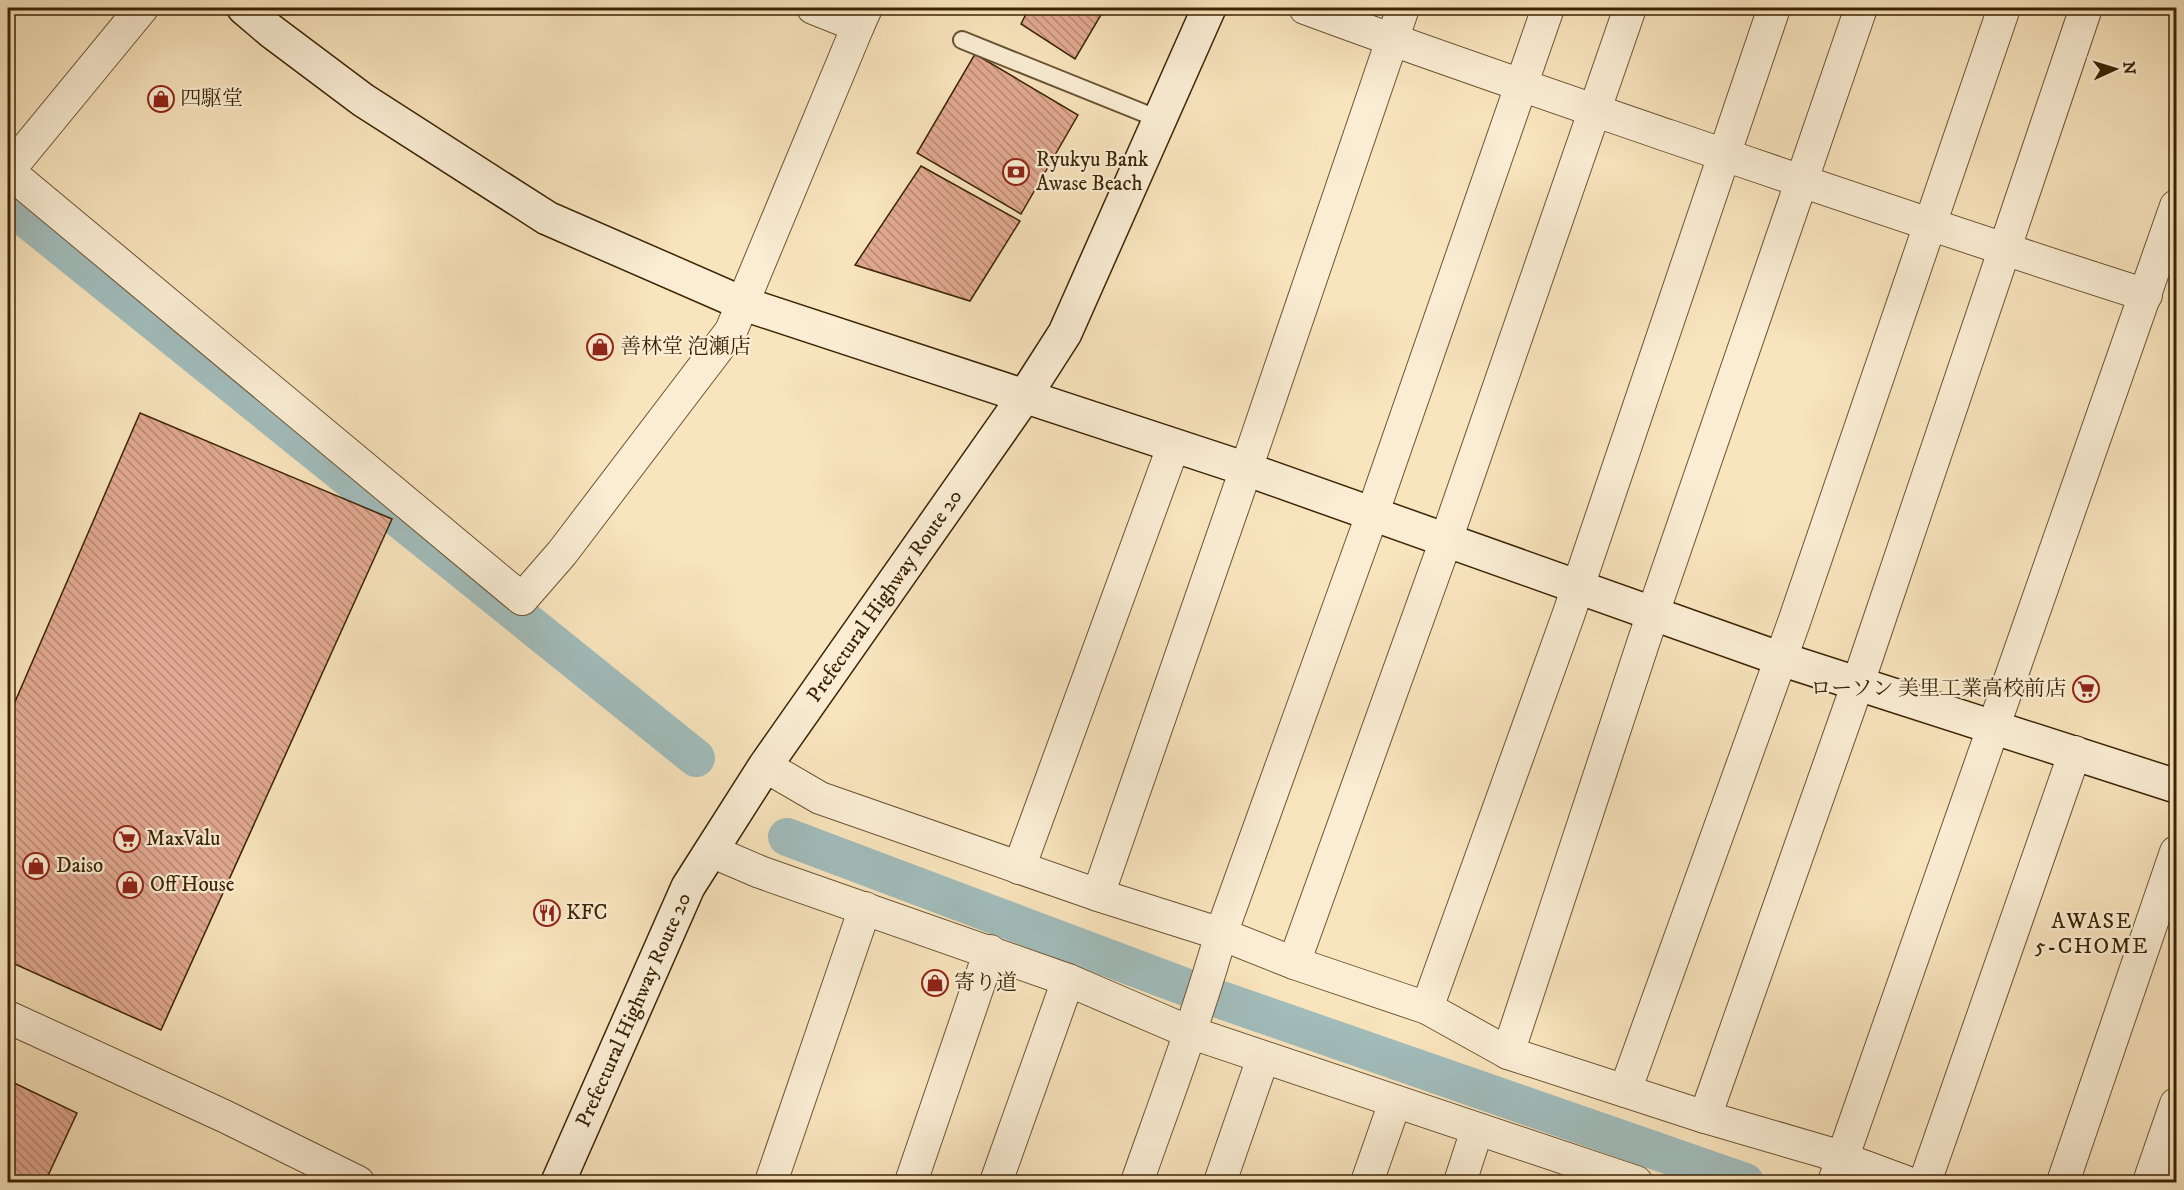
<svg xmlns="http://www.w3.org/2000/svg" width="2184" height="1190" font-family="'IM FELL DW Pica','Noto Serif JP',serif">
  <defs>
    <pattern id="building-back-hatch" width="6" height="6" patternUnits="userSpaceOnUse" patternTransform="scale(1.5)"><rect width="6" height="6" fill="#e2a992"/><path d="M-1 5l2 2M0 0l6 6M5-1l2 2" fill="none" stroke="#b88975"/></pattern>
  </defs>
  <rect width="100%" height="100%" fill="#f8e4bd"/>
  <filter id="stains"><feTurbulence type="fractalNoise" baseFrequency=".00333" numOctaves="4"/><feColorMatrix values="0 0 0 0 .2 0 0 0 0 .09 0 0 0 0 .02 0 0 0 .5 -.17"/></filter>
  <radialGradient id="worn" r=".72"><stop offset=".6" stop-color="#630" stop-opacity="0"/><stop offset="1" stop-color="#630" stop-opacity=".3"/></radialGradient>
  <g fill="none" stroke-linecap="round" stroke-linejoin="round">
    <g stroke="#a1bcbb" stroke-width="38">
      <path d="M8,204L696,758"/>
      <path d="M787,837L1204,994L1745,1182"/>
    </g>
  </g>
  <g fill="url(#building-back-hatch)" stroke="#3b2404" stroke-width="1.5">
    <path d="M1029,8H1105L1075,59L1021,24Z"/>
    <path d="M975,54L1078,115L1021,214L917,153Z"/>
    <path d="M921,166L1020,221L970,301L855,265Z"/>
    <path d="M140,413L392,519L161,1030L8,961V718Z"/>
    <path d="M8,1080L77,1113L45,1182H8Z"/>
  </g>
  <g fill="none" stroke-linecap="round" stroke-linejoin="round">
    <defs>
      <path id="lane" d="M962,40L1161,120"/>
      <g id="street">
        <path d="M813,8L858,26L866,8"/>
        <path d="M1305,8C1426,53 1547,94 1669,136C1827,190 1986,244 2146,295"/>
        <path d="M8,171L522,599L562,553L731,331L858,26"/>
        <path d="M8,171L142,8"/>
        <path d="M765,766L820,798L1098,895L1221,934L1294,963L1427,1008L1508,1053L1705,1117L1825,1152L1906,1182"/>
        <path d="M711,851L760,872L1068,980L1189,1032L1636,1182"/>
        <path d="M1019,868L1173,447"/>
        <path d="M1098,895L1246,469L1403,8"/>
        <path d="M1294,963L1446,540L1630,8"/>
        <path d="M1427,1008L1568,616L1774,8"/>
        <path d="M8,1017L224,1116L358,1182"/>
        <path d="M1508,1053L1653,613L1861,8"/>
        <path d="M1625,1091L1794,622L2004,8"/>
        <path d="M1705,1117L1858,683L2086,8"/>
        <path d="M771,1182L865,908"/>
        <path d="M911,1182L990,951"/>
        <path d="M996,1182L1068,980"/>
        <path d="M1137,1182C1166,1100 1197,1018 1221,934L1372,515L1548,8"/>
        <path d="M1220,1182L1263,1058"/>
        <path d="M1367,1182L1395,1102"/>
        <path d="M1460,1182L1477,1130"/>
        <path d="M1834,1182L2176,206"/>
        <path d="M1925,1182L2075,752"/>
        <path d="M2063,1182L2176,852"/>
        <path d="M2149,1182L2176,1104"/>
      </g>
      <g id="secondary">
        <path d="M244,8L271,31L363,100L547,218L744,304L1246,469L1781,659L2176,786"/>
        <path d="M558,1182L688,887L765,766L1024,397L1065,333L1209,8"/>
      </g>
    </defs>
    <use href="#lane" stroke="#6a5432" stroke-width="20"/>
    <use href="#street" stroke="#6a5432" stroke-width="34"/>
    <use href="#secondary" stroke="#3b2404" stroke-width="36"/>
    <use href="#lane" stroke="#faedd4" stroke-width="16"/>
    <use href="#street" stroke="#faedd4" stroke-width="32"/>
    <use href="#secondary" stroke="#faedd4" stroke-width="33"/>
  </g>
  <defs>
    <symbol id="shop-ring" viewBox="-11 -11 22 22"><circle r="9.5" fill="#faedd4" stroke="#8f2418" stroke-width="1.5"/><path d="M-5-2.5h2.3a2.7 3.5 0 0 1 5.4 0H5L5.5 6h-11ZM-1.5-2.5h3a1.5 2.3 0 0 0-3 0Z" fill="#8f2418"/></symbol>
    <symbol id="bank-ring" viewBox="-11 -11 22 22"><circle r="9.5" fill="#faedd4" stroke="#8f2418" stroke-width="1.5"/><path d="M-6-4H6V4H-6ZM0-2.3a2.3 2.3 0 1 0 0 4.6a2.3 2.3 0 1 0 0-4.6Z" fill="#8f2418"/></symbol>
    <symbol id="supermarket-ring" viewBox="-11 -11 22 22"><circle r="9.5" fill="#faedd4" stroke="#8f2418" stroke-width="1.5"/><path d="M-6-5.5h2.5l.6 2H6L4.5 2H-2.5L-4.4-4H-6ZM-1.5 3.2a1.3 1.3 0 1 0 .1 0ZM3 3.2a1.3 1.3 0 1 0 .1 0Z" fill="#8f2418"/></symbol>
    <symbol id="restaurant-ring" viewBox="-11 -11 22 22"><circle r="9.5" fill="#faedd4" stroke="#8f2418" stroke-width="1.5"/><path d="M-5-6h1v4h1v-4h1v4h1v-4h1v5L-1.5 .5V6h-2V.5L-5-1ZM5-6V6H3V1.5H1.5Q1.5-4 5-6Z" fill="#8f2418"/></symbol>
  </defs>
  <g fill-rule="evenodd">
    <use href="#shop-ring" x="146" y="84" width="30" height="30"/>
    <use href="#bank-ring" x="1001" y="157" width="30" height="30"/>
    <use href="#shop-ring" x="585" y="332" width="30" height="30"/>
    <use href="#supermarket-ring" x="2071" y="674" width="30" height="30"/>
    <use href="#supermarket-ring" x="112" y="824" width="30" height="30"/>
    <use href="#shop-ring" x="21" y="851" width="30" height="30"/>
    <use href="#shop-ring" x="115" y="870" width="30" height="30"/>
    <use href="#restaurant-ring" x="532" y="898" width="30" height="30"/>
    <use href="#shop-ring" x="920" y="968" width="30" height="30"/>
  </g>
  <g text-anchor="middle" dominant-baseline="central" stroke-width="4.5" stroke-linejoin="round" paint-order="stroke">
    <g font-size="21" fill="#3b2404" stroke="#faedd4" text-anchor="start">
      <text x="180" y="99">四駆堂</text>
      <text x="1036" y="160">Ryukyu Bank<tspan x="1036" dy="24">Awase Beach</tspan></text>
      <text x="620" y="347">善林堂 泡瀬店</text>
      <text x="2066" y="689" text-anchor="end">ローソン 美里工業高校前店</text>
      <text x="146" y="839">MaxValu</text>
      <text x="56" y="866">Daiso</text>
      <text x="150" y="885">Off House</text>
      <text x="566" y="913">KFC</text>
      <text x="954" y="983">寄り道</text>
    </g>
    <g font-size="21" fill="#3b2404" stroke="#faedd4">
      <text transform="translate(885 596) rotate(-55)">Prefectural Highway Route 20</text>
      <text transform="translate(634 1010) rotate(-66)">Prefectural Highway Route 20</text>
    </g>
    <g font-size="22" letter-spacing="1.5" fill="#3b2404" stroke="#faedd4">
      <text x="2092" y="921">AWASE<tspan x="2092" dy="25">5-CHOME</tspan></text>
    </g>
  </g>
  <rect width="2184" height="1190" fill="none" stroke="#f8e4bd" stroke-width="30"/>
  <rect x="9" y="9" width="2166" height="1172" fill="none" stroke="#3b2404" stroke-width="3"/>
  <rect x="15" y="15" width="2154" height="1160" fill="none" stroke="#3b2404" stroke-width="1.5"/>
  <g transform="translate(2115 69) rotate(86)" stroke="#faedd4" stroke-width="4.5" paint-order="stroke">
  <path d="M0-4.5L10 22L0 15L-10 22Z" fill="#3b2404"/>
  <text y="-9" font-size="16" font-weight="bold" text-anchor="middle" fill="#3b2404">N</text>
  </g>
  <rect width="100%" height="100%" filter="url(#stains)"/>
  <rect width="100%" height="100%" fill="url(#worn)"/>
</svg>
